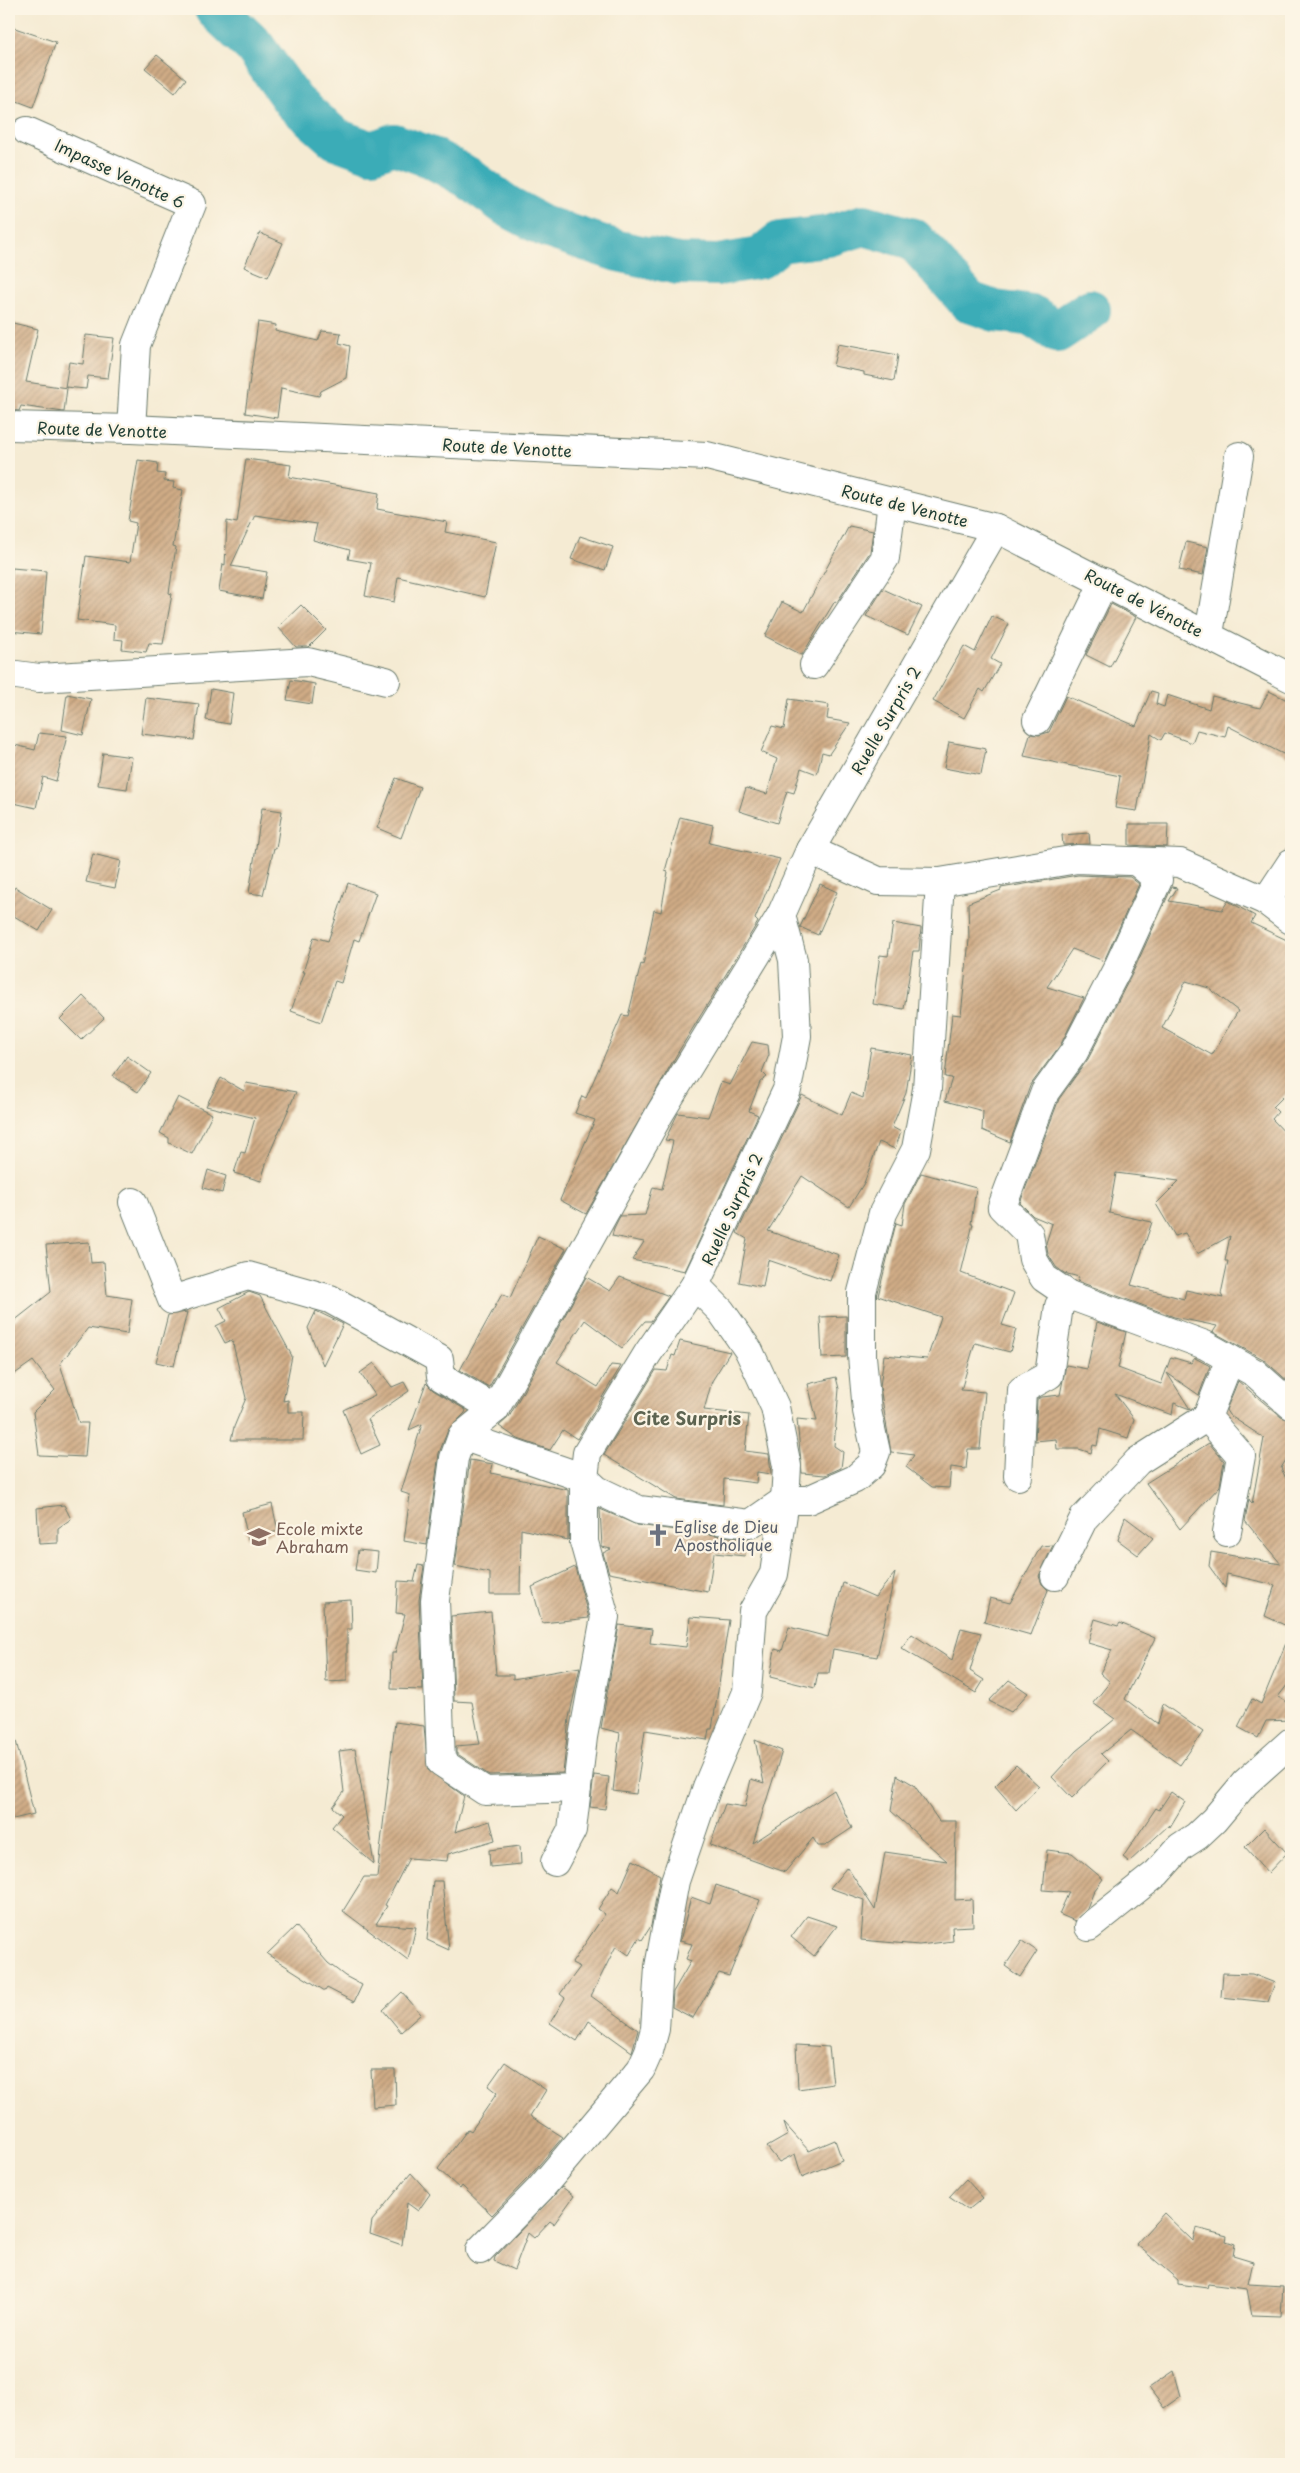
<svg xmlns="http://www.w3.org/2000/svg" width="1300" height="2473" font-family="'Playpen Sans',sans-serif">
  <defs>
    <pattern id="building-hatch" width="6" height="6" patternUnits="userSpaceOnUse" patternTransform="scale(1.25)"><rect width="6" height="6" fill="#d0ac86"/><path d="M-1 1l2-2M0 6l6-6M5 7l2-2" fill="none" stroke="#a88d6e"/></pattern>
  </defs>
  <rect width="100%" height="100%" fill="#fcf5e5"/>
  <filter id="ink" filterUnits="userSpaceOnUse"><feTurbulence type="fractalNoise" baseFrequency=".02" numOctaves="2"/><feDisplacementMap in="SourceGraphic" scale="10" xChannelSelector="R" yChannelSelector="G"/><feConvolveMatrix kernelMatrix="1 2 1 2 8 2 1 2 1" color-interpolation-filters="sRGB"/></filter>
  <filter id="wash" filterUnits="userSpaceOnUse"><feTurbulence type="fractalNoise" baseFrequency=".0096" numOctaves="4" result="noise"/><feDisplacementMap in="SourceGraphic" scale="20" xChannelSelector="R" yChannelSelector="G"/><feGaussianBlur stdDeviation="1.12" result="paint"/><feColorMatrix in="noise" values="0 0 0 0 0 0 0 0 0 0 0 0 0 0 0 0 0 1.4 0 .05"/><feComposite in="paint" operator="in"/></filter>
  <g filter="url(#wash)">
    <rect width="100%" height="100%" fill="#f5ebd3"/>
    <g fill="none" stroke-linecap="round" stroke-linejoin="round">
      <path stroke="#3bacb7" stroke-width="42" d="M215,9L254,46L294,102L336,139L372,152L394,144L432,158L467,177L507,206L546,227L618,251L678,264L718,265L760,258L780,242L828,236L864,225L913,239L969,302L995,311L1033,316L1057,332L1090,310"/>
    </g>
    <g id="blocks">
      <g fill="url(#building-hatch)" fill-rule="evenodd">
        <path d="M9,26L56,42L33,107L9,98Z"/>
        <path d="M157,55L186,79L175,93L145,68Z"/>
        <path d="M260,233L283,243L268,277L244,267Z"/>
        <path d="M9,322L38,329L26,382L67,388L64,412L21,406L19,411L9,410Z"/>
        <path d="M258,322L276,325L275,331L318,341L322,331L341,333L339,343L350,346L346,378L321,391L319,396L281,388L277,418L245,413Z"/>
        <path d="M86,335L114,338L108,378L88,376L86,389L65,387L69,362L83,364Z"/>
        <path d="M838,344L898,355L894,381L864,375V372L833,366Z"/>
        <path d="M246,459L291,465L289,477L379,493L377,509L447,522L445,532L496,542L485,597L398,577L394,602L365,596L371,563L348,559L350,550L313,540L317,524L255,515L231,566L267,572L262,599L219,591L223,564L225,565L227,521L237,523Z"/>
        <path d="M138,460L158,463L157,473L165,474L164,481L174,482L173,488L183,490L173,546L176,547L169,593L172,594L163,644L149,643L146,652L122,649L123,640L114,639L115,625L77,620L86,556L130,562L136,523L128,521Z"/>
        <path d="M849,526L873,531L870,552L837,602L835,601L802,655L765,636L782,602L803,612Z"/>
        <path d="M580,536L613,547L605,570L571,559Z"/>
        <path d="M1186,542L1208,547L1203,575L1179,570Z"/>
        <path d="M12,568L46,571L41,634L9,631Z"/>
        <path d="M883,589L922,607L908,635L866,616Z"/>
        <path d="M1111,604L1136,617L1110,667L1086,655Z"/>
        <path d="M301,605L326,630L309,647H296L278,627Z"/>
        <path d="M992,616L1009,624L991,659L1000,664L984,692L980,689L964,718L933,701L964,646L975,652Z"/>
        <path d="M291,680L315,684L312,704L287,700Z"/>
        <path d="M211,689L233,693L229,724L206,720Z"/>
        <path d="M1151,691L1158,693L1156,704L1164,707L1167,695L1209,709L1212,696L1260,708L1269,691L1291,702V758L1228,726L1225,737L1197,730L1192,743L1165,733L1161,740L1151,734L1137,811L1115,808L1120,776L1024,756L1030,734L1039,735L1049,732L1066,696L1136,726Z"/>
        <path d="M67,694L91,699L83,735L62,730Z"/>
        <path d="M146,698L199,704L194,740L141,734Z"/>
        <path d="M789,699L829,705L827,719L850,723L829,754L822,752L817,774L801,768L794,793L787,791L777,823L739,811L746,788L767,794L777,759L761,752L772,726L784,729Z"/>
        <path d="M39,733L67,736L56,781L43,777L36,808L9,802V770L15,745L35,750Z"/>
        <path d="M949,742L986,749L981,775L944,768Z"/>
        <path d="M103,753L132,757L127,789L98,785Z"/>
        <path d="M396,778L420,787L401,838L377,828Z"/>
        <path d="M262,808L282,811L276,849L274,848L263,895L249,893Z"/>
        <path d="M680,817L713,825L709,843L780,859L755,919L758,922L677,1054L586,1214L560,1200L595,1120L575,1113L582,1096L586,1098L622,1015L628,1016L641,964L643,965L654,910L661,912L668,872L665,871Z"/>
        <path d="M1129,824H1168L1167,847L1129,845Z"/>
        <path d="M1089,833L1090,844L1063,845L1062,835Z"/>
        <path d="M93,854L121,861L115,888L86,882Z"/>
        <path d="M1078,875L1130,877L1139,884L1104,961L1072,949L1047,987L1084,998L1061,1044L1030,1086L1010,1142L982,1130L983,1111L945,1101L952,1078L945,1077L952,1014L961,1015L969,940L968,903L1001,890V888Z"/>
        <path d="M348,883L376,893L359,941L354,939L341,983L335,981L321,1022L291,1011L305,972H303L314,937L328,941Z"/>
        <path d="M820,884L837,892L818,935L800,927Z"/>
        <path d="M15,887L52,910L39,931L9,913V898Z"/>
        <path d="M1172,887L1177,888L1169,901L1222,910L1228,901L1255,916L1251,923L1291,942V1089L1273,1107L1278,1112L1272,1119L1291,1139V1384L1263,1359L1213,1332L1217,1326L1174,1317L1077,1281L1079,1277L1064,1273L1056,1267L1048,1254L1046,1243L1052,1224L1033,1216L1020,1203L1059,1099L1088,1059L1132,974ZM1186,981L1209,988L1238,1011L1212,1055L1162,1028ZM1116,1173L1179,1181L1156,1204L1175,1236L1185,1233L1197,1254L1230,1236L1225,1261H1228L1221,1294L1223,1298L1186,1290L1184,1299L1131,1285L1152,1222L1109,1213Z"/>
        <path d="M893,923L921,928L919,951H913L904,1009L873,1004L880,955L888,956Z"/>
        <path d="M83,996L104,1018L81,1040L60,1019Z"/>
        <path d="M752,1042L768,1045L769,1055L762,1072L767,1077L760,1082L749,1111L758,1115L685,1271L632,1260L644,1242L612,1236L614,1228L620,1216L645,1215L653,1187L662,1189L673,1141L665,1140L678,1113L708,1117L721,1082L730,1085Z"/>
        <path d="M871,1048L912,1055L906,1093L892,1127L901,1132L895,1149L879,1142L864,1183L849,1207L802,1176L768,1231L839,1255L830,1281L768,1260L763,1287L739,1282L747,1239L737,1233L802,1095L842,1115L851,1093L863,1098Z"/>
        <path d="M127,1056L151,1073L138,1092L113,1076Z"/>
        <path d="M221,1078L244,1091L246,1083L296,1092L268,1157L261,1181L234,1173L241,1152L245,1153L255,1118L206,1106Z"/>
        <path d="M178,1097L212,1114L192,1154L169,1143V1138L160,1133Z"/>
        <path d="M208,1170L226,1176L222,1193L203,1188Z"/>
        <path d="M921,1173L976,1188L971,1224H973L961,1273L1014,1293L1002,1325L1016,1329L1010,1352L975,1343L961,1390L985,1392L980,1449H968L966,1469L951,1467L949,1488L932,1487L906,1467L914,1455L891,1452L880,1387L884,1355L927,1359L941,1317L878,1296L896,1223L902,1225L905,1204Z"/>
        <path d="M538,1236L566,1249L489,1387L460,1370L502,1294L510,1298Z"/>
        <path d="M89,1242L91,1263L104,1262L107,1295L132,1299L127,1334L88,1328L60,1364L79,1423H88L85,1457L39,1455L33,1412L55,1390L33,1361L9,1378V1325L51,1292L46,1245Z"/>
        <path d="M586,1277L610,1291L620,1277L669,1296L651,1321H645L622,1348L585,1320L557,1362L598,1387L611,1365L621,1366L577,1439L563,1430L550,1450L518,1439L499,1426L509,1417Z"/>
        <path d="M249,1292L260,1296L292,1356L283,1401L288,1400V1412H304L303,1440H231L234,1427L246,1398L232,1340L225,1343L216,1326L226,1321L219,1308Z"/>
        <path d="M316,1311L343,1324L323,1365L308,1328Z"/>
        <path d="M187,1312L174,1366L156,1362L168,1315Z"/>
        <path d="M846,1316V1357L822,1358L820,1317Z"/>
        <path d="M1097,1322L1126,1332L1118,1368L1161,1384L1171,1357L1191,1363L1195,1358L1210,1366L1199,1395L1167,1373L1190,1409L1174,1403L1172,1415L1115,1394L1134,1419L1128,1438L1100,1429L1097,1446L1093,1445L1091,1453L1079,1449H1057L1056,1439L1035,1441L1037,1399L1042,1397L1060,1395L1066,1365L1087,1369Z"/>
        <path d="M680,1341L730,1352L712,1381L704,1410L749,1415L745,1451L769,1454L771,1474L757,1472L756,1483L724,1479L723,1505L676,1499L604,1455L656,1370L667,1371L672,1355L675,1356Z"/>
        <path d="M374,1363L392,1387L404,1382L409,1391L368,1419L380,1445L361,1454L343,1410L375,1395L360,1373Z"/>
        <path d="M836,1377L839,1389L834,1446L843,1452L841,1468L825,1475L802,1473L797,1419L817,1421L808,1384Z"/>
        <path d="M1238,1381L1281,1417L1291,1420V1452L1281,1468L1291,1489V1628L1265,1616L1275,1585L1227,1574L1225,1588L1209,1566L1211,1552L1281,1564L1245,1521L1249,1499L1252,1504L1264,1438L1229,1415L1226,1410Z"/>
        <path d="M426,1383L433,1390L466,1410L465,1413L448,1430L439,1453L427,1545L404,1541L410,1495L401,1492L422,1424L409,1430Z"/>
        <path d="M1209,1443L1224,1461L1220,1486L1180,1529L1146,1483Z"/>
        <path d="M470,1460L493,1464L491,1473L568,1490V1540L521,1529L520,1594H490V1573L455,1566Z"/>
        <path d="M272,1504L278,1531L248,1539L242,1512Z"/>
        <path d="M64,1505L71,1519L58,1528V1543L39,1544L37,1508Z"/>
        <path d="M600,1509L637,1525L747,1539L745,1556L714,1553L708,1592L609,1573L603,1553L611,1549L602,1547Z"/>
        <path d="M1125,1517L1153,1538L1138,1555L1118,1540Z"/>
        <path d="M1053,1545L1039,1576L1042,1584L1048,1590L1031,1635L984,1622L990,1598L1010,1603L1041,1546Z"/>
        <path d="M358,1550L378,1552L376,1573L355,1570Z"/>
        <path d="M418,1565L424,1566L419,1600L423,1690L391,1689L392,1653H395L405,1614L396,1613L398,1581L414,1582Z"/>
        <path d="M575,1567L589,1618L542,1623L532,1587Z"/>
        <path d="M895,1573L877,1657L833,1649L829,1673H818L815,1688L770,1677L775,1649L782,1651L789,1627L828,1637L843,1583L875,1597Z"/>
        <path d="M351,1600L352,1629H347V1681L326,1682L323,1602Z"/>
        <path d="M491,1612L496,1675H513V1679L580,1667L569,1718L563,1773L489,1775L456,1753V1746L480,1744L472,1702L454,1701L451,1616Z"/>
        <path d="M690,1617L729,1620L712,1729H709L707,1740L645,1730L636,1794L613,1791L620,1733L601,1728L619,1625L652,1629L650,1643L686,1647Z"/>
        <path d="M1095,1619L1118,1626L1120,1623L1155,1638L1125,1699L1158,1724L1163,1704L1203,1732L1180,1765L1131,1730L1101,1754L1108,1761L1072,1798L1052,1777L1076,1751L1115,1719L1093,1703L1110,1682L1100,1673L1112,1650L1088,1643Z"/>
        <path d="M961,1628L981,1633L970,1671L984,1680L976,1693L901,1648L912,1634L952,1660Z"/>
        <path d="M1291,1631V1680L1278,1697L1291,1705V1720L1266,1721L1258,1738L1238,1727L1252,1699L1261,1704Z"/>
        <path d="M1009,1680L1028,1693L1011,1712L989,1701Z"/>
        <path d="M395,1722L424,1726L428,1770L464,1796L455,1832L490,1821L495,1840L448,1854L447,1861L409,1858L385,1905L387,1906L376,1924L416,1927L408,1960L343,1911L364,1877H377Z"/>
        <path d="M755,1740L782,1751L753,1843L834,1790L852,1828L825,1846H818L813,1838L785,1872L710,1845L725,1804L745,1807L751,1779L764,1783Z"/>
        <path d="M16,1741L34,1814L9,1820V1742Z"/>
        <path d="M355,1749L374,1864L332,1827L342,1815L333,1807L344,1792L339,1751Z"/>
        <path d="M1016,1765L1039,1786L1016,1810L995,1786Z"/>
        <path d="M594,1775L609,1777L605,1809L590,1807Z"/>
        <path d="M897,1775L914,1785L939,1821H956L955,1900L972,1899L973,1926L952,1927L953,1941L919,1945L861,1940L864,1900L830,1888L847,1867L875,1910L885,1852L947,1861L891,1811Z"/>
        <path d="M1171,1792L1185,1802L1170,1827L1169,1825L1129,1862L1123,1857L1156,1808L1159,1810Z"/>
        <path d="M1264,1828L1287,1853L1268,1873L1245,1847Z"/>
        <path d="M520,1846L521,1864L490,1867L489,1850Z"/>
        <path d="M1047,1850L1072,1853L1103,1879L1094,1891L1087,1909L1075,1921L1059,1914L1069,1892L1043,1890Z"/>
        <path d="M633,1860L660,1875L651,1926L642,1940L639,1938L629,1955L616,1946L591,1996L638,2030L632,2052L589,2021L577,2041L550,2023L565,1998L560,1994L580,1967L572,1963L605,1914L598,1909L612,1887L619,1892Z"/>
        <path d="M433,1881H442L449,1950L427,1940Z"/>
        <path d="M716,1885L760,1900L729,1976L719,1973L693,2018L672,2007L673,1992L691,1961L686,1959L692,1944L680,1941L691,1897L710,1904Z"/>
        <path d="M807,1916L837,1926L814,1956L791,1937Z"/>
        <path d="M296,1926L328,1963L345,1976L362,1985L354,2002L327,1988L325,1991L267,1954Z"/>
        <path d="M1022,1941L1037,1951L1020,1977L1005,1966Z"/>
        <path d="M1223,1973L1252,1974L1275,1983L1268,2002L1221,1997Z"/>
        <path d="M402,1992L421,2014L401,2032L383,2010Z"/>
        <path d="M796,2045L829,2047L833,2084L798,2089Z"/>
        <path d="M505,2062L546,2090L530,2116L563,2137L528,2178L492,2215L462,2186L460,2189L438,2169L468,2129L471,2131L497,2093L488,2086Z"/>
        <path d="M371,2070H395L396,2105L373,2107Z"/>
        <path d="M784,2123L809,2151L835,2140L842,2160L802,2177L795,2154L779,2162L767,2147L788,2135Z"/>
        <path d="M411,2173L430,2194L418,2211L407,2203L402,2245L370,2234L372,2221Z"/>
        <path d="M966,2179L983,2198L968,2210L949,2197Z"/>
        <path d="M562,2187L574,2196L554,2224L550,2221L534,2238L528,2233L514,2270L494,2261L495,2257Z"/>
        <path d="M1164,2213L1193,2241L1196,2228L1227,2236L1226,2241L1235,2244L1233,2256L1253,2262L1248,2284L1283,2286L1281,2316L1252,2315L1247,2289L1208,2284L1207,2288L1178,2284V2280L1136,2244Z"/>
        <path d="M1174,2371L1181,2396L1164,2408L1149,2388Z"/>
      </g>
    </g>
  </g>
  <g filter="url(#ink)">
    <use href="#blocks" fill-opacity="0" stroke="#6a7a6c" stroke-width="1"/>
    <g fill="none" stroke-linecap="round" stroke-linejoin="round">
      <defs>
        <g id="minor">
          <path d="M27,131L192,204L136,345L131,429"/>
          <path d="M9,426L131,429L707,456L996,528L1291,678"/>
          <path d="M1209,634L1239,456"/>
          <path d="M814,665L885,558L892,502"/>
          <path d="M9,674L39,678L308,662L386,681"/>
          <path d="M1037,720L1104,582"/>
          <path d="M810,850L878,881L940,882L1077,859L1180,863L1266,901"/>
          <path d="M1136,861L1158,880L1118,967L1074,1052L1045,1092L1002,1207L1029,1234L1033,1259L1044,1278L1069,1295L1205,1345L1255,1373L1291,1405"/>
          <path d="M1291,863L1266,901L1291,920"/>
          <path d="M133,1202L172,1300L248,1276L330,1299L439,1359L441,1377L495,1409"/>
          <path d="M1207,1417L1241,1456L1227,1532"/>
          <path d="M462,1436L584,1478L597,1490L639,1510L750,1524L785,1500H808L855,1479L871,1465L876,1452L867,1411L862,1356V1292L883,1213L916,1149L927,1089L940,882"/>
          <path d="M1018,1476L1022,1390L1049,1375L1059,1306L1069,1295"/>
          <path d="M1055,1576L1084,1518L1138,1461L1207,1417L1230,1359"/>
          <path d="M577,1788L485,1791L441,1762L435,1600L454,1458L462,1436L495,1409L660,1113L781,915L810,850L996,528"/>
          <path d="M555,1862L572,1830L583,1737L605,1617L584,1542V1478L587,1453L648,1353L695,1285L787,1090L797,1036L793,960L781,915"/>
          <path d="M1089,1927L1157,1873L1180,1847L1197,1836L1214,1820L1245,1783L1291,1742"/>
          <path d="M480,2250L540,2189L641,2069L649,2051L655,2029L659,1967L675,1881L707,1787L747,1692L753,1611L774,1574L785,1500L787,1466L775,1407L749,1351L721,1311L695,1285"/>
        </g>
      </defs>
      <use href="#minor" stroke="#6a7a6c" stroke-width="30"/>
      <use href="#minor" stroke="#fff" stroke-width="28"/>
    </g>
  </g>
  <defs>
    <symbol id="church-bare" viewBox="-9 -9 18 18"><path d="M-1.2-6h2.4v3.5h3.3v2.4h-3.3V6h-2.4V-.1h-3.3v-2.4h3.3Z" fill="#6b7280" stroke="#fcf5e5" stroke-width="2.5" paint-order="stroke"/></symbol>
    <symbol id="school-bare" viewBox="-9 -9 18 18"><path d="M0-5L7-2L0 1L-7-2ZM-4 1L0 2.5L4 1V4Q0 6-4 4Z" fill="#8d6e63" stroke="#fcf5e5" stroke-width="2.5" paint-order="stroke"/></symbol>
  </defs>
  <g fill-rule="evenodd">
    <use href="#church-bare" x="642" y="1519" width="32" height="32"/>
    <use href="#school-bare" x="243" y="1521" width="32" height="32"/>
  </g>
  <g text-anchor="middle" dominant-baseline="central" stroke-width="4.5" stroke-linejoin="round" paint-order="stroke">
    <g font-size="16" fill="#1f3d34" stroke="#fcf5e5">
      <text transform="translate(120 173) rotate(25)">Impasse Venotte 6</text>
      <text transform="translate(102 429) rotate(2)">Route de Venotte</text>
      <text transform="translate(507 447) rotate(3)">Route de Venotte</text>
      <text transform="translate(905 505) rotate(14)">Route de Venotte</text>
      <text transform="translate(1144 602) rotate(27)">Route de Vénotte</text>
      <text transform="translate(885 720) rotate(-60)">Ruelle Surpris 2</text>
      <text transform="translate(731 1209) rotate(-65)">Ruelle Surpris 2</text>
    </g>
    <g font-size="16" fill="#5b616d" stroke="#fcf5e5" text-anchor="start">
      <text x="674" y="1526">Eglise de Dieu<tspan x="674" dy="18">Apostholique</tspan></text>
    </g>
    <g font-size="16" fill="#785e54" stroke="#fcf5e5" text-anchor="start">
      <text x="276" y="1528">Ecole mixte<tspan x="276" dy="18">Abraham</tspan></text>
    </g>
    <g font-size="18" font-weight="bold" fill="#5d6451" stroke="#fcf5e5">
      <text x="687" y="1417">Cite Surpris</text>
    </g>
  </g>
  <rect width="1300" height="2473" fill="none" stroke="#fcf5e5" stroke-width="30"/>
</svg>
